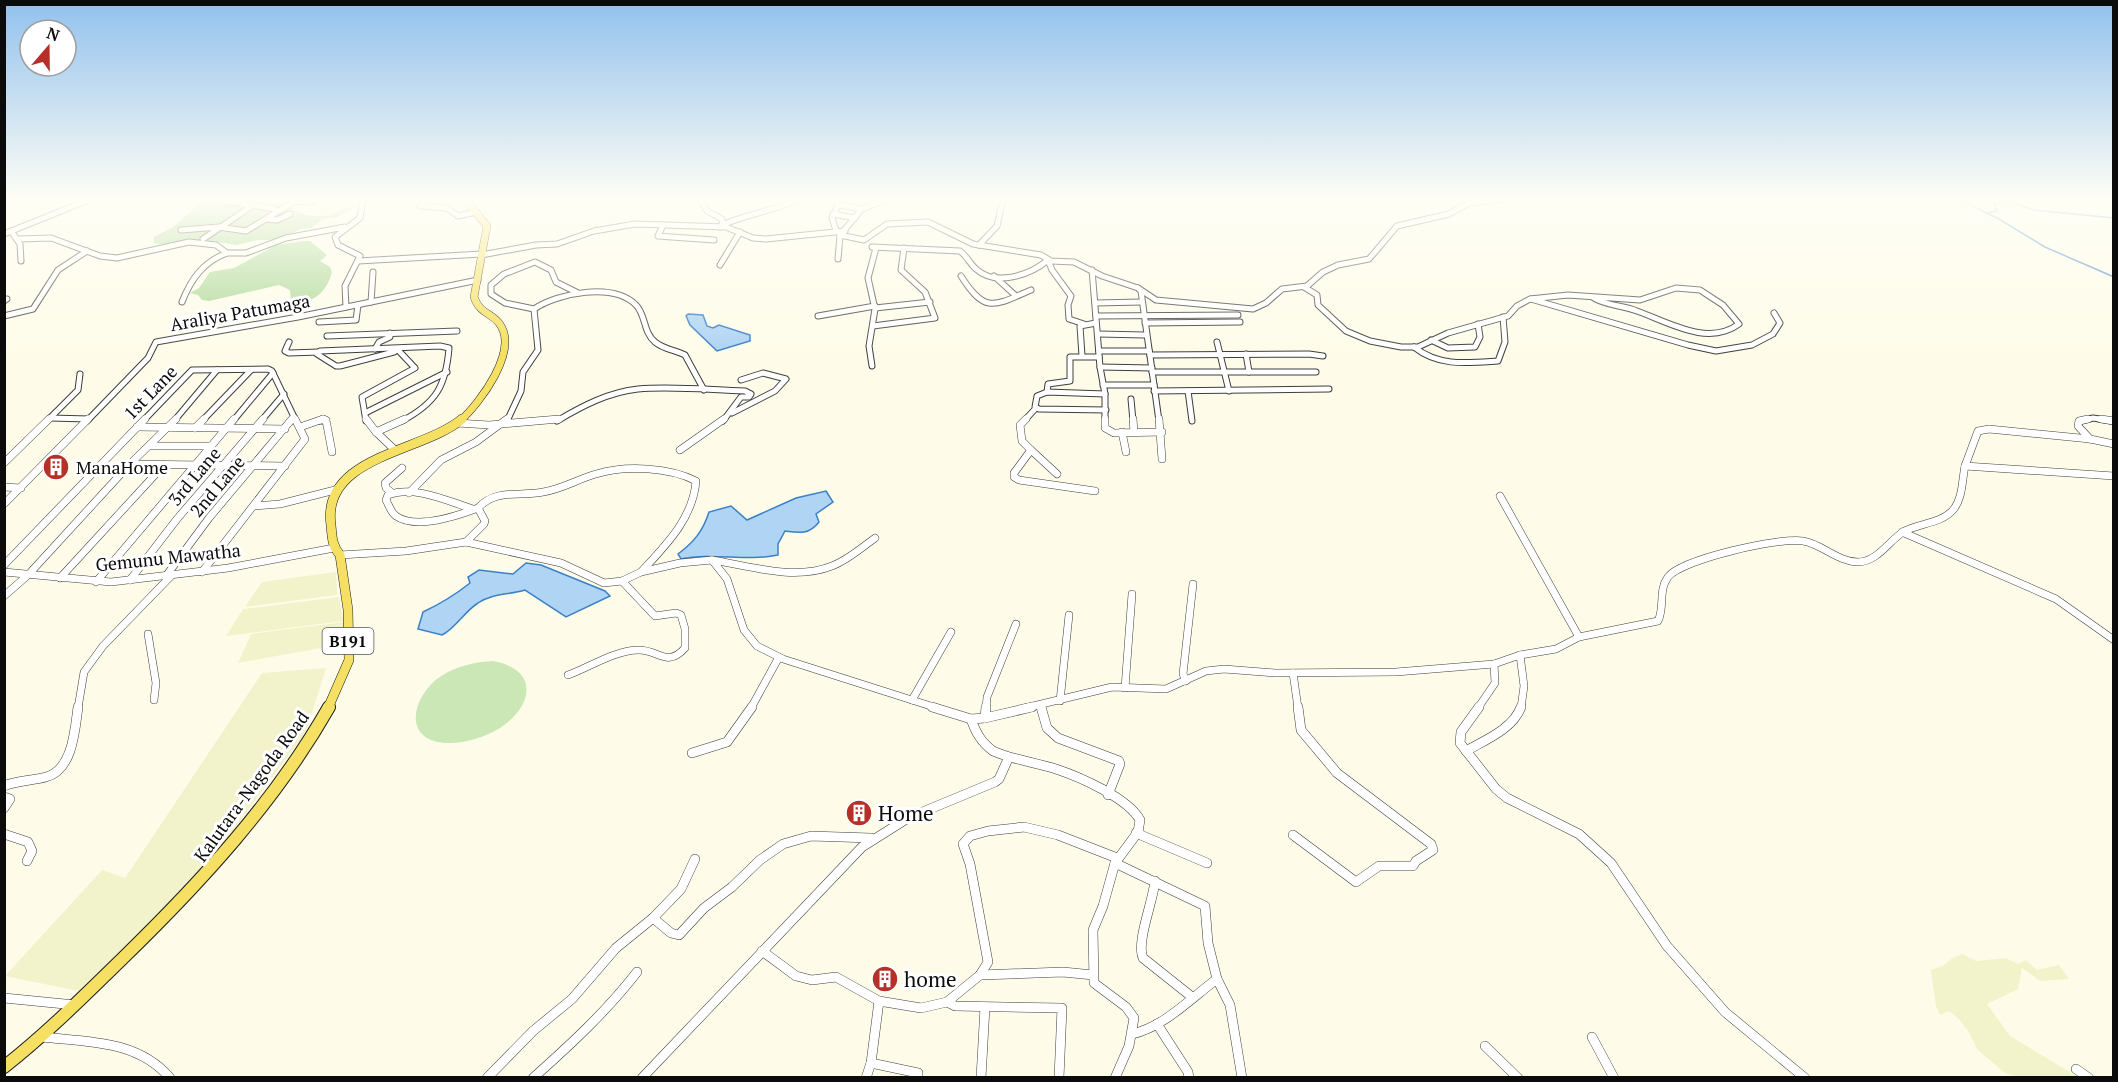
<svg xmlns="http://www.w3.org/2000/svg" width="2118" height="1082" font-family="'PT Serif',serif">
  <rect width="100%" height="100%" fill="#fefce9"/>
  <g fill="#f2f3cb">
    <path d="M336,572L337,595L245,607L262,582Z"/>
    <path d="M339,597L343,621L226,636L243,609Z"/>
    <path d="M344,622V632L321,648L238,663L251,634Z"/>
    <path d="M326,668L306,732L225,841L88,993L5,976L102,870L125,878L262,673Z"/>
    <path d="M1962,954L1976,961L2006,958L2018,964L2026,960L2037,970L2059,965L2069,979L2040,981L2022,968L2018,989L1987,1004L2010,1036L2078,1077H2018L2005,1073L1978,1050L1968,1031L1959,1019L1949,1011L1940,1015L1936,1006L1931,970L1943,966L1951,959Z"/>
  </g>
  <path fill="#cae7b5" d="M493,661C540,670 533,706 500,728C485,737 469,742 452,743C402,745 409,698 441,676C457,666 475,662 493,661Z"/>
  <g fill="#acd795">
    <path d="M205,199H285C291,215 316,219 332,214C341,211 346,206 355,207L337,217L323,219L311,228L301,229L276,240H257L237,245L204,240L166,245L154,243V237L173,227Z"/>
    <path d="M304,241H310L327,255L320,261L330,267L332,272C327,292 312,306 291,301L290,290L279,285L209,301L202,300L198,295L190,293L199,288L210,272L234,268L276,245Z"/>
  </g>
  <g fill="#b0d4f4" stroke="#3981c9" stroke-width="1.5">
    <path d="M688,314L703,315L707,326L713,328L719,325L750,335V341L717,351L690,325L686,316Z"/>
    <path d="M826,491L833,502L816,514L819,522C809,535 799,533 785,531L778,544V555C746,562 713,552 681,559L678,554C694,542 703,531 709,512L731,506L747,520L796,498Z"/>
    <path d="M526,563L541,565L605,591L610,596L566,617L525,590C509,595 493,593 478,603C465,611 454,630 442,635L418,629L423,612C440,604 455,595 470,583L468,577L479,570L513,574Z"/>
  </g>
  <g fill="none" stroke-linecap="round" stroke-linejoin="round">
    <g stroke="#3981c9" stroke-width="1.5">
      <path d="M1958,199L1999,219L2045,247L2114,277"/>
      <path d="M1987,213L1997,211L1994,204L2008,201L2034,210L2114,218"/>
    </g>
    <defs>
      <g id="minor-far2">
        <path d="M214,199L275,209"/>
        <path d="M426,199L420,206L447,208L458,216L476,212"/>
        <path d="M700,199L707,211L722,219V223"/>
        <path d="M887,199L862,209L840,235L864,240L887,224L928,222L973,244L1041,255L1051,261L1074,262L1102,276L1138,288L1141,291L1159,421"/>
        <path d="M291,201L313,202"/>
        <path d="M839,205L862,209"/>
        <path d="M833,214L855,218"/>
        <path d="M267,219L277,220L290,214"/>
        <path d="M663,225L658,236L714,240"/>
        <path d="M720,227C728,219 781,209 799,199"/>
        <path d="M181,230L219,227L246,231L292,203"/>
        <path d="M836,230L832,218L841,199"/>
        <path d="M11,231L20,244L21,261"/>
        <path d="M4,234L91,199"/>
        <path d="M18,239L51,238L100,256L117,258L189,242L216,245L227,253H246L286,238L345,227"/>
        <path d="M203,239L252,206"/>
        <path d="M979,245L997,226L1003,199"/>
        <path d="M872,247L960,251C967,256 970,264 976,269C996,287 1030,275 1048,260"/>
        <path d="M481,255L536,245L557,244L594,231L635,224L726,227L753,238L766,239L845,231"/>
        <path d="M838,259L840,235"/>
        <path d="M1048,260L1052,270L1071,296L1068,305L1069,319L1084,324"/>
        <path d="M358,261L482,254"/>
        <path d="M720,265L740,232"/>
        <path d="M1092,270L1100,367L1105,394V421"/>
        <path d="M961,276C985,314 994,306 1031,290"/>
        <path d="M994,276L1016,296"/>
        <path d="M1304,287L1317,295L1318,305L1346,331L1370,341L1401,347H1418L1448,333L1508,316L1517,306L1530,299L1568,295L1640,300L1676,288L1700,290L1723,305L1739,324C1708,347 1668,322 1637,311C1622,305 1606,306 1592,297"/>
        <path d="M1138,288L1156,300L1253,309L1266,303L1282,289L1307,286L1323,272L1338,265L1369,259L1397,226L1449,214L1469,203L1506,199"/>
        <path d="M4,299H7L4,301"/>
        <path d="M1531,299L1688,345L1716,351L1752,345L1773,334L1780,323L1774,313"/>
        <path d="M182,302C191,279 203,262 227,253"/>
        <path d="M371,302L373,272"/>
        <path d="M1095,303L1142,302"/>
        <path d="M346,307L345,286L360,256L338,245L335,237L360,218L363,199"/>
        <path d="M875,308L930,302"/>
        <path d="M534,309L505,303L491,294V285L504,274L535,262L551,270L556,282L578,293"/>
        <path d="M4,316L33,309L58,270L87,251"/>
        <path d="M818,316L875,306"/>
        <path d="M1096,316L1238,315"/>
        <path d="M319,322L356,320L358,305"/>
        <path d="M1145,323L1240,322"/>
        <path d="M873,326L935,318L925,292L901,270L904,248"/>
        <path d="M1098,334L1145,335"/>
        <path d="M327,336L457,331"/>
        <path d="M1431,340L1448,348L1475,347L1480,337L1478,324"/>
        <path d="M289,342L285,351L289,353L319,352"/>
        <path d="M1217,342L1229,391"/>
        <path d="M1414,347C1439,367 1468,363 1498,361L1505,342L1503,317"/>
        <path d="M400,348L394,352L340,366H336L317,354L320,351L440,346L449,348C446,386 436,403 402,421"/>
        <path d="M375,349L379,342L390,337V333"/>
        <path d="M1099,351H1149"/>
        <path d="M1246,354L1249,372"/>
        <path d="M1150,355L1309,354L1323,356"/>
        <path d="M1082,356L1080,326L1096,323"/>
        <path d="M872,366L869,346L875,309L868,278L876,248"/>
        <path d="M1100,367L1152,368"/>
        <path d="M1152,372H1316"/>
        <path d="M1103,385H1154"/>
        <path d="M1154,391L1329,389"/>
        <path d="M1188,391L1192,421"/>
        <path d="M1047,392L1048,384L1070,381V357H1099"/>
        <path d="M1105,394L1047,392L1037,396L1035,407L1039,409L1106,410"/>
        <path d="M1131,399L1133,421"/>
        <path d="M365,413L447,372"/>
        <path d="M732,413L775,391L786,379L763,373L741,380"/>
        <path d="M50,418L89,419"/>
        <path d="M47,421L78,390L80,374"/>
        <path d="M87,421L148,358L156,342L298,317L478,280"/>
        <path d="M143,421L192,370L268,369L272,371L296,421"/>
        <path d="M174,421L217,370"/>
        <path d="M202,421L251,370"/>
        <path d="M233,421L273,373"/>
        <path d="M261,421L284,394"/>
        <path d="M291,421L294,417"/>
        <path d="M318,421H326"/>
        <path d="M366,421L362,397L415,368L398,350"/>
        <path d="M507,421L521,391L523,372L538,350L534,309C558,293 613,282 636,305C646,315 643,332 655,342C663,349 675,350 685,355L704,390"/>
        <path d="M557,421C582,406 609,392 638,389C673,386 710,390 745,391L751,394L749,397H741L723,421"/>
        <path d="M1024,421L1036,408"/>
        <path d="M2081,421L2093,418L2111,421"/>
      </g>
      <g id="minor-far1">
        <path d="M323,419L326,420L332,452"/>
        <path d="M366,419L376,432"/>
        <path d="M1026,419L1020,425L1022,441L1031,450L1014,473V477L1019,480L1095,491"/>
        <path d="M1105,419V428L1114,433L1162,432"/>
        <path d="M1133,419L1134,432"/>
        <path d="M1159,419L1162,459"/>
        <path d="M2088,419L2079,421L2078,426L2090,439"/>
        <path d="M2101,419L2114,421"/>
        <path d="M457,423L489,425L559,419"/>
        <path d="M137,427L285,429"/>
        <path d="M300,427L323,419"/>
        <path d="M195,428L204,419"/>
        <path d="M1122,432L1126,452"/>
        <path d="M151,446H210"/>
        <path d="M680,450L724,419"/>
        <path d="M1031,450L1057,474"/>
        <path d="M396,451L376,432L405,419"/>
        <path d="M4,463L49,419"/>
        <path d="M130,464L285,466"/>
        <path d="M1965,466L1978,431L1989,429L2090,439L2114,444"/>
        <path d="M4,487L21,488"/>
        <path d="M391,492L386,488L385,483L402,468"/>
        <path d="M409,493L441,460L476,442L507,419"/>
        <path d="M1500,496L1579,637"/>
        <path d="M4,504L88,419"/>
        <path d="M254,506L280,504L335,490"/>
        <path d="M473,509C447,501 415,485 388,495L386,500C389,505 391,513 396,516C416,530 457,516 478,508"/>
        <path d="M1902,532L2056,599L2114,640"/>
        <path d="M466,542L484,524L485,521L478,508C496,488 520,497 543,492C562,489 578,479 596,474C625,465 669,467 696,481C693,519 665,546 641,572"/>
        <path d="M340,555L406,551L466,542L561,563L604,583L622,581L641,572L680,563L712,560L727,579L744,630L757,646L783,659L937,708"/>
        <path d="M712,560C750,566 794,581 832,566C848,560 861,548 875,538"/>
        <path d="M4,565L145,419"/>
        <path d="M4,572L111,582L228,568L334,548"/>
        <path d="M202,572L305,439L295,419"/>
        <path d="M166,576L209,518L292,419"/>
        <path d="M60,578L164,465"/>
        <path d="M130,580L177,519L263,419"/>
        <path d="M96,582L234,419"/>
        <path d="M4,596L28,575L130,464L176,419"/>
        <path d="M148,634L156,683L154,700"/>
        <path d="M1520,655L1524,686L1521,708"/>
        <path d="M1293,673L1298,708"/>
        <path d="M568,675C590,667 615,650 639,650C659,650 667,668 685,648V629L681,615L676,613L655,616L622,581"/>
        <path d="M1186,681L1183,674L1193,584"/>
        <path d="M1125,688L1132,594"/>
        <path d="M912,700L951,632"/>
        <path d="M1060,701L1069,615"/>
        <path d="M1041,705L1042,708"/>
        <path d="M78,708L84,672L103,646L171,576"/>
        <path d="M751,708L779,657"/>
        <path d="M986,708L987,697L1016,624"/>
        <path d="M1025,708L1112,687L1166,689L1206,671L1224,669L1275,673L1396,672L1494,664L1520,655L1556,649L1579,637L1658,621C1665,607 1658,590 1668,577C1682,559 1780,537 1803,541C1822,544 1838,562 1858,562C1877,562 1889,541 1903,532C1918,523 1941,524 1953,510C1963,498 1962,480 1965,466L2114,476"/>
        <path d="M1478,708L1495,683L1494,664"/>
      </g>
      <g id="minor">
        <path d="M932,707L971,719L985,718L1032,707"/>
        <path d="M1041,707L1047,728L1058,738L1119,761L1120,764L1108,795"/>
        <path d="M1479,707L1461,732L1460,743L1496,789L1507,798L1579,834L1611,863L1667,946L1725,1012L1805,1078"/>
        <path d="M985,718L986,707"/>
        <path d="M971,719C976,733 981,742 993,751C1013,760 1035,762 1056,769C1080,777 1128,798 1140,820L1138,832L1115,863L1103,906L1093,930L1094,983L1126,1007L1134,1018L1129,1046L1115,1078"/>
        <path d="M1466,751C1485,740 1513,729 1521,707"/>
        <path d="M692,753L727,742L752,707"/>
        <path d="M4,786C18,780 32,781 46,777C73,770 75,729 78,707"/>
        <path d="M4,797L10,799L4,808"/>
        <path d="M1136,833L1207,863"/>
        <path d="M4,834L28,842L32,851L27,861"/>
        <path d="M1293,835L1356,882L1379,866H1413L1416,861L1433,850L1431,844L1337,773L1301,730L1298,707"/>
        <path d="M1115,863L1205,906L1208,943L1217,979L1230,1005L1242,1078"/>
        <path d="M1155,881C1153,902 1136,942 1143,958L1192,997"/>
        <path d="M653,918L671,933L679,935L704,908L732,887L760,860L783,844L811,836L871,838"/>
        <path d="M762,951L796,976L812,980L836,977L879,1001"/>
        <path d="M980,975L1063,972L1093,975"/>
        <path d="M4,998L75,1005"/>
        <path d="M1157,1024L1188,1072L1189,1078"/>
        <path d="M1132,1034C1164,1027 1191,998 1217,979"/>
        <path d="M42,1037C88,1042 138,1040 170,1078"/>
        <path d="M1592,1037L1614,1078"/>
        <path d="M1485,1046L1518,1078"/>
        <path d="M871,1063L918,1073V1078"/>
        <path d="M2076,1069L2089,1078"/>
        <path d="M487,1078L533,1031L572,999L616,948L653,918L681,889L695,859"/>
        <path d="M533,1078C570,1045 606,1012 637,972"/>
        <path d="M642,1078L862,847L908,818L995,782L999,779L1008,759"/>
        <path d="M866,1078L871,1063L879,1001L921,1008L947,1002"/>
        <path d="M981,1078L985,1007"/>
        <path d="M1059,1078L1062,1008L955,1006L947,1002L980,975L988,962L970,864L963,844L970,836L988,831L1024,827L1058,835L1117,858"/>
      </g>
      <path id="major-far2" d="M460,421C480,403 520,350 499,323C490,312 480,314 474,297L487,226L465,199"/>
      <path id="major-far1" d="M328,708L349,660L348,610L340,555C332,546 332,536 331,525C321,456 423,452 462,419"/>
      <path id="major" d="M4,1067C46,1034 83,997 122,959C200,883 275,802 329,707"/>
    </defs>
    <use href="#minor-far2" stroke="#3e3e3e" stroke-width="7"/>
    <use href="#minor-far1" stroke="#3e3e3e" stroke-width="8"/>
    <use href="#minor" stroke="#3e3e3e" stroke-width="10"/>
    <use href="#major-far2" stroke="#1c1c1c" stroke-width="8"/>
    <use href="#major-far1" stroke="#1c1c1c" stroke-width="10"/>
    <use href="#major" stroke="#1c1c1c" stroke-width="14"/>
    <use href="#minor-far2" stroke="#fff" stroke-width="5"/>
    <use href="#minor-far1" stroke="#fff" stroke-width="7"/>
    <use href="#minor" stroke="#fff" stroke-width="9"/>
    <use href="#major-far2" stroke="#f5e063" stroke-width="7"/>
    <use href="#major-far1" stroke="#f5e063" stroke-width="9"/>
    <use href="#major" stroke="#f5e063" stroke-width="12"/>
  </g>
  <linearGradient id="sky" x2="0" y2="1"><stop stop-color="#91c1ed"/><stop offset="0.57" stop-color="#fffef5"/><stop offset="1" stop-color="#fffef5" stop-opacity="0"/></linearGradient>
  <rect width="2118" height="351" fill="url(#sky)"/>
  <defs>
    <symbol id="building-disc" viewBox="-11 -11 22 22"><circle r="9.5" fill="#b62f28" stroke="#fff"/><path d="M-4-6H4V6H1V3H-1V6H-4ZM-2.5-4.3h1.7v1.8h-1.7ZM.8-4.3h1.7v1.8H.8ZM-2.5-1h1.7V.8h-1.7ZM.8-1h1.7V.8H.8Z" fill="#fff"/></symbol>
  </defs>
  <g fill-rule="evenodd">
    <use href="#building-disc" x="41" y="452" width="30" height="30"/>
    <use href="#building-disc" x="844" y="798" width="30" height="30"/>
    <use href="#building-disc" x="870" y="964" width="30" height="30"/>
  </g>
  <g text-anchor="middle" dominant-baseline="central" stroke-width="6" stroke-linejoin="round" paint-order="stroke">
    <rect fill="#fff" stroke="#545454" stroke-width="1.5" x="322.5" y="628" width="51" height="26" rx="4.5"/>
    <g font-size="16" font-weight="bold" fill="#0b0b0b">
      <text x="348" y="641">B191</text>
    </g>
    <g font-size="18" fill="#0b0b0b" stroke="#fff">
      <text transform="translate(240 312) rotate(-10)">Araliya Patumaga</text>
      <text transform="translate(150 392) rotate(-46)">1st Lane</text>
      <text transform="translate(194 476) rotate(-50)">3rd Lane</text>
      <text transform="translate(217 486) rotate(-50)">2nd Lane</text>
      <text transform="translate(168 557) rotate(-6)">Gemunu Mawatha</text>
      <text transform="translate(251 786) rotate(-54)">Kalutara-Nagoda Road</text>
    </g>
    <g font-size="18" fill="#0b0b0b" stroke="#fff" text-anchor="start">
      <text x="76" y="467">ManaHome</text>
    </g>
    <g font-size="21" fill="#0b0b0b" stroke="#fff" text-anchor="start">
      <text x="878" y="813">Home</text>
      <text x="904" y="979">home</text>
    </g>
  </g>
  <rect width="2118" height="1082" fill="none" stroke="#0b0b0b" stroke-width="12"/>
  <g transform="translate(48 48) rotate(20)"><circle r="28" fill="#ffffff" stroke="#9d9d9d" stroke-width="1.5"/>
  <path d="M0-4.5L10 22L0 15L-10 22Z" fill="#b62f28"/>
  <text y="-9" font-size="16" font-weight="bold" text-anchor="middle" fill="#0b0b0b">N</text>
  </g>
</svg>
